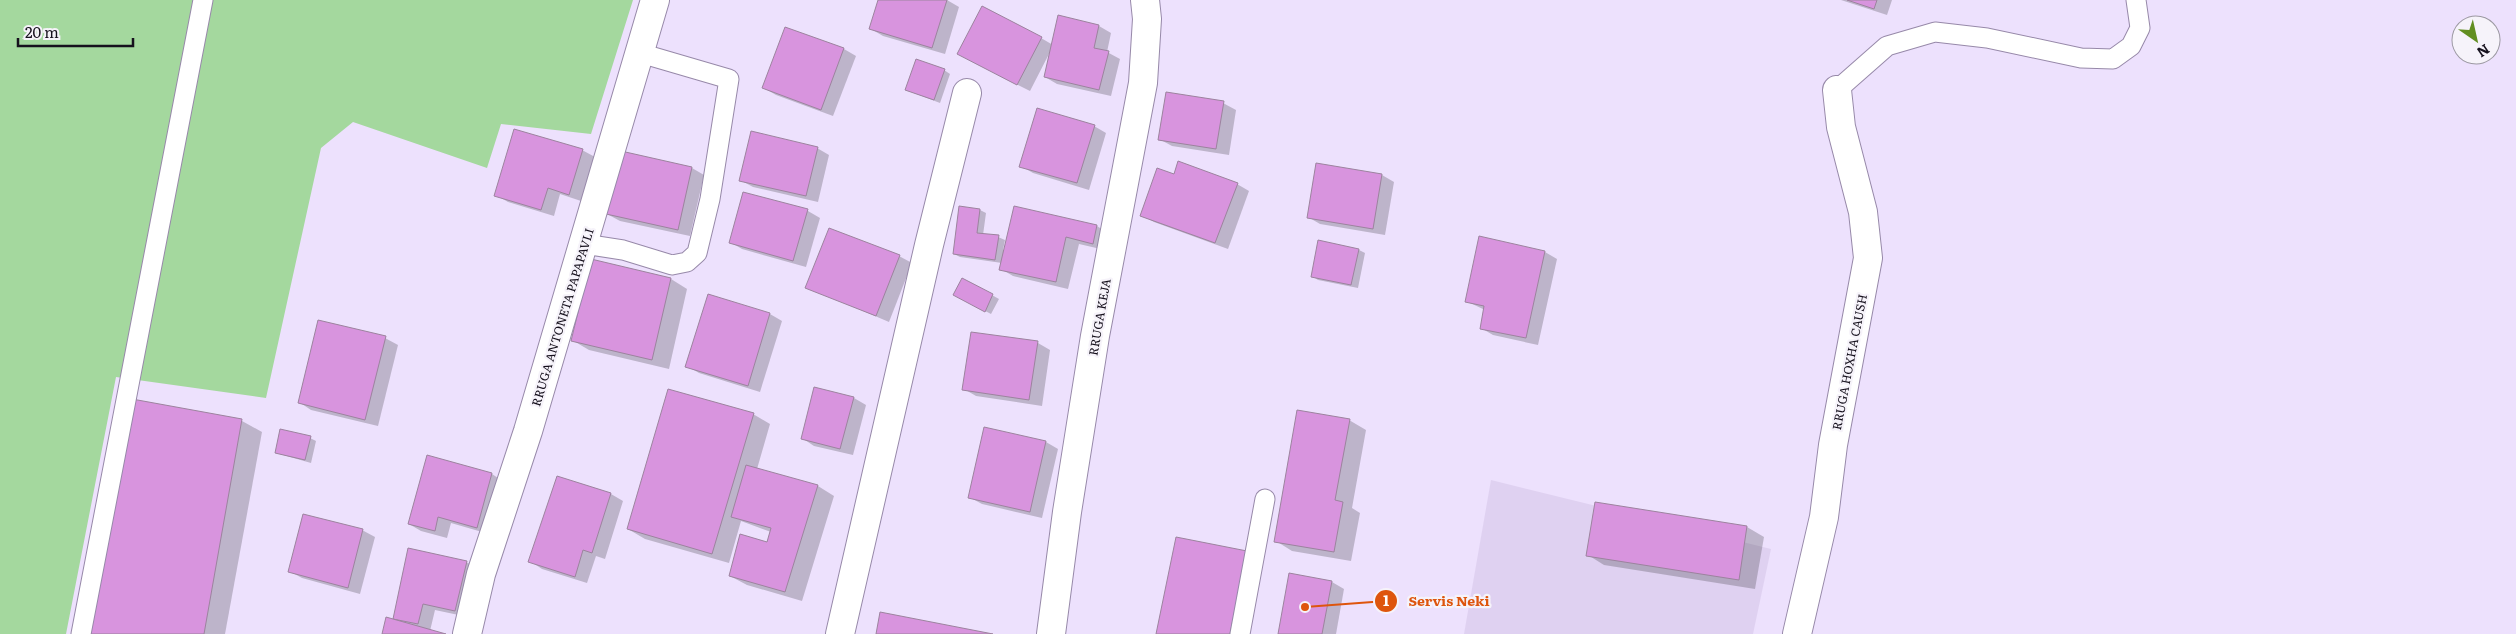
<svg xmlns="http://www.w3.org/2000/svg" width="2516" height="634" font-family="Literata,serif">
  <rect width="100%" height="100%" fill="#ede1fd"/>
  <path fill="#dfd1f1" d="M1491,480L1771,549L1753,634H1464Z"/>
  <path fill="#a4d89e" d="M0,0H633L591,134L501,124L487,168L353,122L321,148L266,398L116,377L66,634H0Z"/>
  <g fill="#0003">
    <path d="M879,0H947L959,7L945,54L883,36L871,29Z"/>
    <path d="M1841,0H1892L1887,15Z"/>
    <path d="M1099,26L1111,33L1107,52L1120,59L1111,96L1057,84L1045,77L1050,52L1030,91L971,61L1041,38L1053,45Z"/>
    <path d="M786,28L844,49L856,56L833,116L776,95L764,88Z"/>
    <path d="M944,70L950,74L940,103L906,90Z"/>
    <path d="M1223,103L1236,110L1229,155L1172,146L1159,139Z"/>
    <path d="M1094,126L1106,133L1089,190L1033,173L1021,166Z"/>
    <path d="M817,148L829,155L818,202L753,187L740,180Z"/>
    <path d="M582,150L595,157L581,201L560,194L554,216L508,202L496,195Z"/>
    <path d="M622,153L692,168L704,175L690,236L620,221L607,214Z"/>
    <path d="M1382,175L1394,182L1385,235L1320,224L1308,217Z"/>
    <path d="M1175,176L1237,184L1249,191L1228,249L1154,222L1141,215Z"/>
    <path d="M744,193L808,211L820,218L806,267L742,249L730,242Z"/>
    <path d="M960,207L980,210L986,213L983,235L998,237L1005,240L1003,250H1005L1097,226L1109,234L1105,250L1079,244L1068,289L1013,276L1001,269L1002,263L960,257L954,254Z"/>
    <path d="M1480,238L1545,252L1557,259L1538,345L1493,335L1481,328L1485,310L1466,301Z"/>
    <path d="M1359,250L1365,253L1358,288L1318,280L1312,276Z"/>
    <path d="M899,256L912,263L889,322L807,287Z"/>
    <path d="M671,279L687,289L669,369L589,350L572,340Z"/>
    <path d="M963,279L999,299L991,314L955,295Z"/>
    <path d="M709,295L770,314L782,321L760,392L699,373L687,366Z"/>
    <path d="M385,338L398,345L378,426L311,410L299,402Z"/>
    <path d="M1038,343L1050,350L1042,406L976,396L964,389Z"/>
    <path d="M854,398L866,405L853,455L814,446L802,438Z"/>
    <path d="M133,401L242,421L262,432L225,634H91Z"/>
    <path d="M753,414L770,424L757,469L818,486L834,496L802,601L747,585L730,576L768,543L771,532L741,521L729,563L645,539L628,529Z"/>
    <path d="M1349,420L1366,430L1352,508L1360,513L1351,561L1292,551L1276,541Z"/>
    <path d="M310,438L316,441L311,463L276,453Z"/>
    <path d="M1046,442L1058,449L1042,518L982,504L969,497Z"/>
    <path d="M428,457L492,474L504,482L489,534L451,523L447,538L421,531L409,524Z"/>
    <path d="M611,494L623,501L605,559L596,556L587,583L542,569L530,561Z"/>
    <path d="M1596,503L1747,527L1764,537L1755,589L1604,565L1588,555Z"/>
    <path d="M362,530L375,537L360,594L302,578L289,571Z"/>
    <path d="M409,550L466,562L479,569L468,617L435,610L430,631L442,634H383L394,621Z"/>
    <path d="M1332,582L1344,589L1336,634H1279Z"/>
  </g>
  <g fill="#d894de" stroke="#9c839e">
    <path d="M878,0H947L932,48L869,29Z"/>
    <path d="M1847,0H1877L1874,9Z"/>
    <path d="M982,6L1042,37L1017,85L957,54Z"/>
    <path d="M1058,15L1099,25L1094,48L1109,51L1099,90L1044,77Z"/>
    <path d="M785,27L844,48L821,110L762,88Z"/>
    <path d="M916,59L945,69L934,100L905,90Z"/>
    <path d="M1166,92L1224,101L1216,149L1158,140Z"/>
    <path d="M1037,108L1095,125L1077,183L1019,167Z"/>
    <path d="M514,129L583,149L569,195L548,188L541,210L494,196Z"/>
    <path d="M751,131L818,147L806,196L739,181Z"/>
    <path d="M621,151L692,167L678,230L606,214Z"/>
    <path d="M1178,161L1238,183L1215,243L1140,216L1157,168L1174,174Z"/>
    <path d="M1316,163L1382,174L1373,229L1307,218Z"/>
    <path d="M743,192L808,209L793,261L729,243Z"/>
    <path d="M959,206L980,209L977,233L999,235L995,260L953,254Z"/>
    <path d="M1014,206L1097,225L1093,244L1066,237L1056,282L999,270Z"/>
    <path d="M829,228L900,255L876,316L805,288Z"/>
    <path d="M1479,236L1545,251L1526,338L1480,329L1484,306L1465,302Z"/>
    <path d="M1318,240L1359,249L1351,285L1311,277Z"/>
    <path d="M591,259L671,278L652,360L571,341Z"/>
    <path d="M962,278L993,294L985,312L953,295Z"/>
    <path d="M708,294L770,313L748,386L685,367Z"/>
    <path d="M318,320L386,336L365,420L298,403Z"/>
    <path d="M971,332L1038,341L1029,400L962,390Z"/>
    <path d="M814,387L854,397L840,449L801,439Z"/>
    <path d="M668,389L754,413L712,554L627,529Z"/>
    <path d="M132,399L242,419L204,634H90Z"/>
    <path d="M1297,410L1350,419L1335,500L1343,502L1334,552L1274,542Z"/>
    <path d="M984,427L1046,441L1030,512L968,498Z"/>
    <path d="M280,429L311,436L305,460L275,453Z"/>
    <path d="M427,455L492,473L477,528L438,517L435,531L408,524Z"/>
    <path d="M746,465L818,485L785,592L729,576L740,534L767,542L771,528L731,517Z"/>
    <path d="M557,476L611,493L592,553L583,550L575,577L528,562Z"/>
    <path d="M1595,502L1747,526L1739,580L1586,556Z"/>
    <path d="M303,514L363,529L348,588L288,572Z"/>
    <path d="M1176,537L1247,551L1230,634H1156Z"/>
    <path d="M408,548L467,561L455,611L423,604L418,624L393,619Z"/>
    <path d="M1289,573L1332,581L1322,634H1278Z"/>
    <path d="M880,612L993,634H876Z"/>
    <path d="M386,617L446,634H382Z"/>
  </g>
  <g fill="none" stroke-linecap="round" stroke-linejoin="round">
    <defs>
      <g id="service">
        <path d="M1837,90L1887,46L1935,32L1987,38L2081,58L2113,59L2131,46L2140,28L2136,0"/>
        <path d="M584,244L623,250L672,265L687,262L697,253L710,199L729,79L640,53"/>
        <path d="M81,634L203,0"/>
        <path d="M1240,634L1265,499"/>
      </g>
      <g id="minor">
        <path d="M467,634L481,574L528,431L655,0"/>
        <path d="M840,634L929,245L967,93"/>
        <path d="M1051,634L1067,512L1095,336L1143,83L1147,19L1145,0"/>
        <path d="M1797,634L1824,517L1833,445L1868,258L1863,212L1841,127L1837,90"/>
      </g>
    </defs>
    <use href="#service" stroke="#9789a9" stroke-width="21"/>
    <use href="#minor" stroke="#9789a9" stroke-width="30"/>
    <use href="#service" stroke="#fff" stroke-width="19"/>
    <use href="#minor" stroke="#fff" stroke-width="28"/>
  </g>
  <g text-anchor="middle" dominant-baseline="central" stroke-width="4.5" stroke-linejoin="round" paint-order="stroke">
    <g font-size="12" fill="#16111d" stroke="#f6f3fa">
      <text transform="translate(562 317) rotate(-73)">RRUGA ANTONETA PAPAPAVLI</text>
      <text transform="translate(1099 317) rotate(-80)">RRUGA KEJA</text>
      <text transform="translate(1849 362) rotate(-79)">RRUGA HOXHA CAUSH</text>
    </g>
  </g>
  <path fill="none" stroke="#de550d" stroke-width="2" d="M1305 607L1386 601"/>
  <g fill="#de550d" stroke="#f6f3fa" stroke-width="2">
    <circle cx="1305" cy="607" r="5"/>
    <circle cx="1386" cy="601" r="12"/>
  </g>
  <g font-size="15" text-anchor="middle" font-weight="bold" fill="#fff">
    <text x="1386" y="606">1</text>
  </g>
  <g font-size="14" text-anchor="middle" font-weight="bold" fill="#de550d" stroke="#f6f3fa" stroke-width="4.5" stroke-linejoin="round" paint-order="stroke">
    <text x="1449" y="606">Servis Neki</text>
  </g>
  <g transform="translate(2476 40) rotate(146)"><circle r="24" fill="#f6f3fa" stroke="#9c99a2"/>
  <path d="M0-4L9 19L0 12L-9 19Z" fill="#628e21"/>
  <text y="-8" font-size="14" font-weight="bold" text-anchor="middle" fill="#16111d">N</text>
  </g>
  <path d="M18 38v8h115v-8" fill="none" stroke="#16111d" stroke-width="2.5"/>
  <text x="25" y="38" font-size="15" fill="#16111d" stroke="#f6f3fa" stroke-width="4" paint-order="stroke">20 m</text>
</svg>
